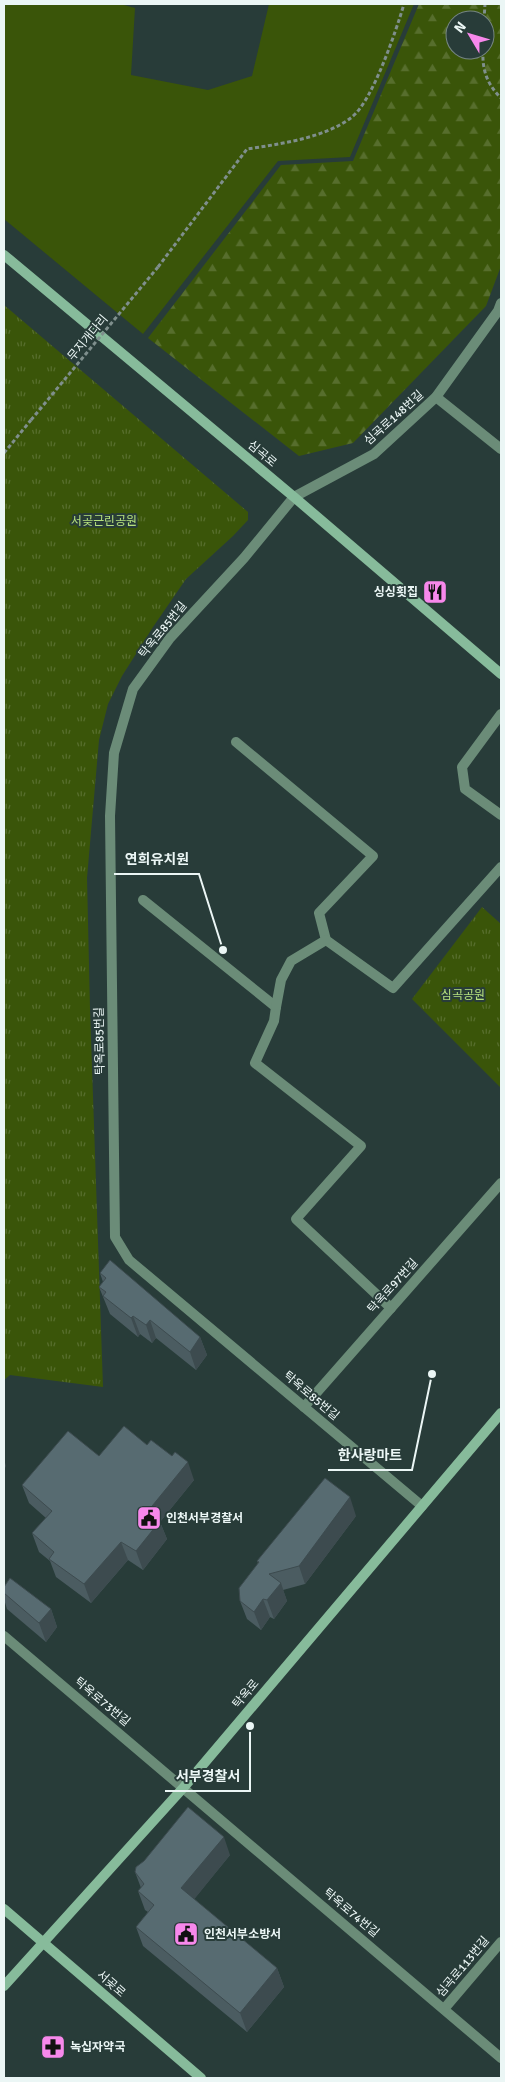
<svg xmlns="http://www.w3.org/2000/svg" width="505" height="2082" font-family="Signika,'Noto Sans KR',sans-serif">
  <defs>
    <pattern id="forest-firs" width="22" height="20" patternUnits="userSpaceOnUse" patternTransform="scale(1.25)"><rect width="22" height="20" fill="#3a5509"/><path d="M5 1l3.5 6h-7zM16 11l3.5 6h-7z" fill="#576e2d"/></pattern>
    <pattern id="park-tufts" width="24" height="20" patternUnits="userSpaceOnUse" patternTransform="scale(1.25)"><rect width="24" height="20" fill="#3a5509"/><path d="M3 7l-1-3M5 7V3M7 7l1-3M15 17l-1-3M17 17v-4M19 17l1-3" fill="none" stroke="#576e2d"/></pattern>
  </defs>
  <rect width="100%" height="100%" fill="#283c39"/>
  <path fill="#3a5509" d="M4,4H120L135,8L131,75L208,90L252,76L269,4H414L350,157L278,161L143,334L4,219Z"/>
  <path fill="url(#forest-firs)" fill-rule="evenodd" d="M419,4H501V266L486,306L353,443L299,456L148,338L281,165L353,161ZM455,20H485V50H455Z"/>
  <g fill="url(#park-tufts)">
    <path d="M4,305L248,512V520L233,536L186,579L153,627L122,676L108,704L99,740L87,878L90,1009L103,1387L10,1375L4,1380Z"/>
    <path d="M482,907L501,924V1088L412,999Z"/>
  </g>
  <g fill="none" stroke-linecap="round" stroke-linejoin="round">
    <g stroke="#7f8f8d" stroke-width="3" stroke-dasharray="4 2.5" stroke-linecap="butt">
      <path d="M484,20L485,4"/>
      <path d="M483,50C482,70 487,84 501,98"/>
      <path d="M158,267L247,149C280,144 325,138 352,117C373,100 396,31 404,4"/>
      <path d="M4,453L31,420"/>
    </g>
    <g stroke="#6b8c78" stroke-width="10">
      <path d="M436,397L501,449"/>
      <path d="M501,714L462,767L465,789L501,815"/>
      <path d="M236,742L373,856L319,913L326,940L393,988L501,867"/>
      <path d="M143,900L276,1007L274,1021L255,1063L361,1146L296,1219L391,1308"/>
      <path d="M276,1007L281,980L291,961L326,940"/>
      <path d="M304,1407L501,1183"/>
      <path d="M422,1506L129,1260L115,1237L110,816L114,753L133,689L170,638L244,558L294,497L374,454L436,397L498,311L501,303"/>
      <path d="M4,1636L501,2058"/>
      <path d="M444,2009L501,1942"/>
    </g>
    <g stroke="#87bb9b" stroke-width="10">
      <path d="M4,255L294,497L501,674"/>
      <path d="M4,1909L201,2078"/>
      <path d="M4,1986L184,1787L501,1413"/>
    </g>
    <path stroke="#7f8f8d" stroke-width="3" stroke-dasharray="4 2.5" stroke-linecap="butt" d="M31,420L158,267"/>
  </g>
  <g fill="#4b5c61">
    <path d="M100,1273L200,1337L207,1355L196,1370L156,1338L152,1343L140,1334L138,1337L110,1314L99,1287L103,1282Z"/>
    <path d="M147,1445L194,1480L160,1522L167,1539L143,1570L128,1560L91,1603L56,1577L50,1561L39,1552L32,1533L46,1518L29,1503L22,1485L99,1456Z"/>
    <path d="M356,1516L305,1584L283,1590L287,1601L274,1619L270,1617L261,1630L247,1619L240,1601L258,1563L257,1561Z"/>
    <path d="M4,1587L51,1609L57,1627L46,1642L7,1609L4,1599Z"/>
    <path d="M230,1855L194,1899L277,1968L284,1987L247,2032L143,1946L136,1927L148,1912L145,1910L138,1891L141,1888L135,1872L144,1861Z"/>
  </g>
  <g fill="#3d4b4f">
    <path d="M133,1316L140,1334L138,1337L131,1318Z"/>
    <path d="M150,1320L156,1338L152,1343L146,1325Z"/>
    <path d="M200,1337L207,1355L196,1370L190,1352Z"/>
    <path d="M4,1459L6,1466L4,1470Z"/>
    <path d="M188,1462L194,1480L160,1522L167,1539L143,1570L136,1551L148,1511Z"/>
    <path d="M350,1497L356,1516L305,1584L299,1566Z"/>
    <path d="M121,1542L128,1560L91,1603L84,1584Z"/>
    <path d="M281,1583L287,1601L274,1619L267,1600Z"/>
    <path d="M263,1599L270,1617L261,1630L254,1612Z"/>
    <path d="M51,1609L57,1627L46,1642L39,1623Z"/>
    <path d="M224,1837L230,1855L188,1907L181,1888Z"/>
    <path d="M277,1968L284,1987L247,2032L240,2013Z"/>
  </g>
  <g fill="#576b71" stroke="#3d4b4f">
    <path d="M110,1260L200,1337L190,1352L150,1320L146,1325L133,1316L131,1318L103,1296L106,1292L99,1287L106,1278L100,1273Z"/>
    <path d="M124,1426L147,1445L151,1440L172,1456L175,1452L188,1462L148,1511L160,1521L136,1551L121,1542L84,1584L49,1559L54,1552L32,1533L52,1511L22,1485L68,1431L99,1456Z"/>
    <path d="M325,1478L350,1497L299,1566L269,1574L281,1583L267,1600L263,1599L254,1612L240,1601L239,1588L259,1562L257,1561Z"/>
    <path d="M10,1578L51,1609L39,1623L4,1593V1587Z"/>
    <path d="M188,1807L224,1837L181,1888L277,1968L240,2013L136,1927L154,1905L138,1891L144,1884L135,1872L136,1867L144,1861Z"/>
  </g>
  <defs>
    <symbol id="restaurant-square" viewBox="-11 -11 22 22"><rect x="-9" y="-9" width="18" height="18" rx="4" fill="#f788eb" stroke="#283c39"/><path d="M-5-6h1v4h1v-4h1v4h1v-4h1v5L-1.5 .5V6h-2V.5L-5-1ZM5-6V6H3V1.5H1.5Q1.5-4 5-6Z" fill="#111"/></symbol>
    <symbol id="civic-square" viewBox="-11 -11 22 22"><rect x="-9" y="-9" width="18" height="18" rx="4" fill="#f788eb" stroke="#283c39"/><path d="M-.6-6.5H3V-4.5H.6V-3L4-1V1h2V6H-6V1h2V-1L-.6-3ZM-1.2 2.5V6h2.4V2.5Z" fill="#111"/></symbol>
    <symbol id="pharmacy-square" viewBox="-11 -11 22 22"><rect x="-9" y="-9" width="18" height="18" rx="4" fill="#f788eb" stroke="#283c39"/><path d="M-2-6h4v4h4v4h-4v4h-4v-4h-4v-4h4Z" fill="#111"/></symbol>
  </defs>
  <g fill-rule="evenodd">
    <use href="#restaurant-square" x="421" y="578" width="28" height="28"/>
    <use href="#civic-square" x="135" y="1504" width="28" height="28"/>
    <use href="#civic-square" x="172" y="1920" width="28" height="28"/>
    <use href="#pharmacy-square" x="39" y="2033" width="28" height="28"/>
  </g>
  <g text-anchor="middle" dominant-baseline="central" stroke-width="4" stroke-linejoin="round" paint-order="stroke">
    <g font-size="12" fill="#ebf6f5" stroke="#283c39">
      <text transform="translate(88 338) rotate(-50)">무지개다리</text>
      <text transform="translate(394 418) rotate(-42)">심곡로148번길</text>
      <text transform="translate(262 454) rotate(40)">심곡로</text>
      <text transform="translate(163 630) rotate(-51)">탁옥로85번길</text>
      <text transform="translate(100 1041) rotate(-91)">탁옥로85번길</text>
      <text transform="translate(393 1286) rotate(-48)">탁옥로97번길</text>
      <text transform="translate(311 1396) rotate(40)">탁옥로85번길</text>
      <text transform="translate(246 1694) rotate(-50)">탁옥로</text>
      <text transform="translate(102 1702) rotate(40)">탁옥로73번길</text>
      <text transform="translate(351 1913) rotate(40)">탁옥로74번길</text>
      <text transform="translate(463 1967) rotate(-50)">심곡로113번길</text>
      <text transform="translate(111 1984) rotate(41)">서곶로</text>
    </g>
    <g font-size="12" fill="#b5e07d" stroke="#283c39">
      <text x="104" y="521">서곶근린공원</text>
      <text x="463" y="995">심곡공원</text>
    </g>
    <g font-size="12" font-weight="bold" fill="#ebf6f5" stroke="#283c39" text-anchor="start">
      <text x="418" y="592" text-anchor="end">싱싱횟집</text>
      <text x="166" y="1518">인천서부경찰서</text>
      <text x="204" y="1934">인천서부소방서</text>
      <text x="70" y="2047">녹십자약국</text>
    </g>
  </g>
  <path fill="none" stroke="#ebf6f5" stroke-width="2" d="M223 950L199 874H114M432 1374L412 1470H328M250 1726L250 1791H165"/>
  <g fill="#ebf6f5" stroke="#283c39" stroke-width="2">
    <circle cx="223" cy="950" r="5"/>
    <circle cx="432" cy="1374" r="5"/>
    <circle cx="250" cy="1726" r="5"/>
  </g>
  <g font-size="14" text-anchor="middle" font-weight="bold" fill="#ebf6f5" stroke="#283c39" stroke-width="4" stroke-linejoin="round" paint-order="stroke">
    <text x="157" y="864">연희유치원</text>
    <text x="370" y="1460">한사랑마트</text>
    <text x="208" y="1781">서부경찰서</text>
  </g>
  <rect width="505" height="2082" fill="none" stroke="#ebf6f5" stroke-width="10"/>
  <g transform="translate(470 35) rotate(308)"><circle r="24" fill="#283c39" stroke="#768684"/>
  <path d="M0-4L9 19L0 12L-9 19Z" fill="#f788eb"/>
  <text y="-8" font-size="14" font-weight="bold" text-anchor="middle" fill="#ebf6f5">N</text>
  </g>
</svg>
